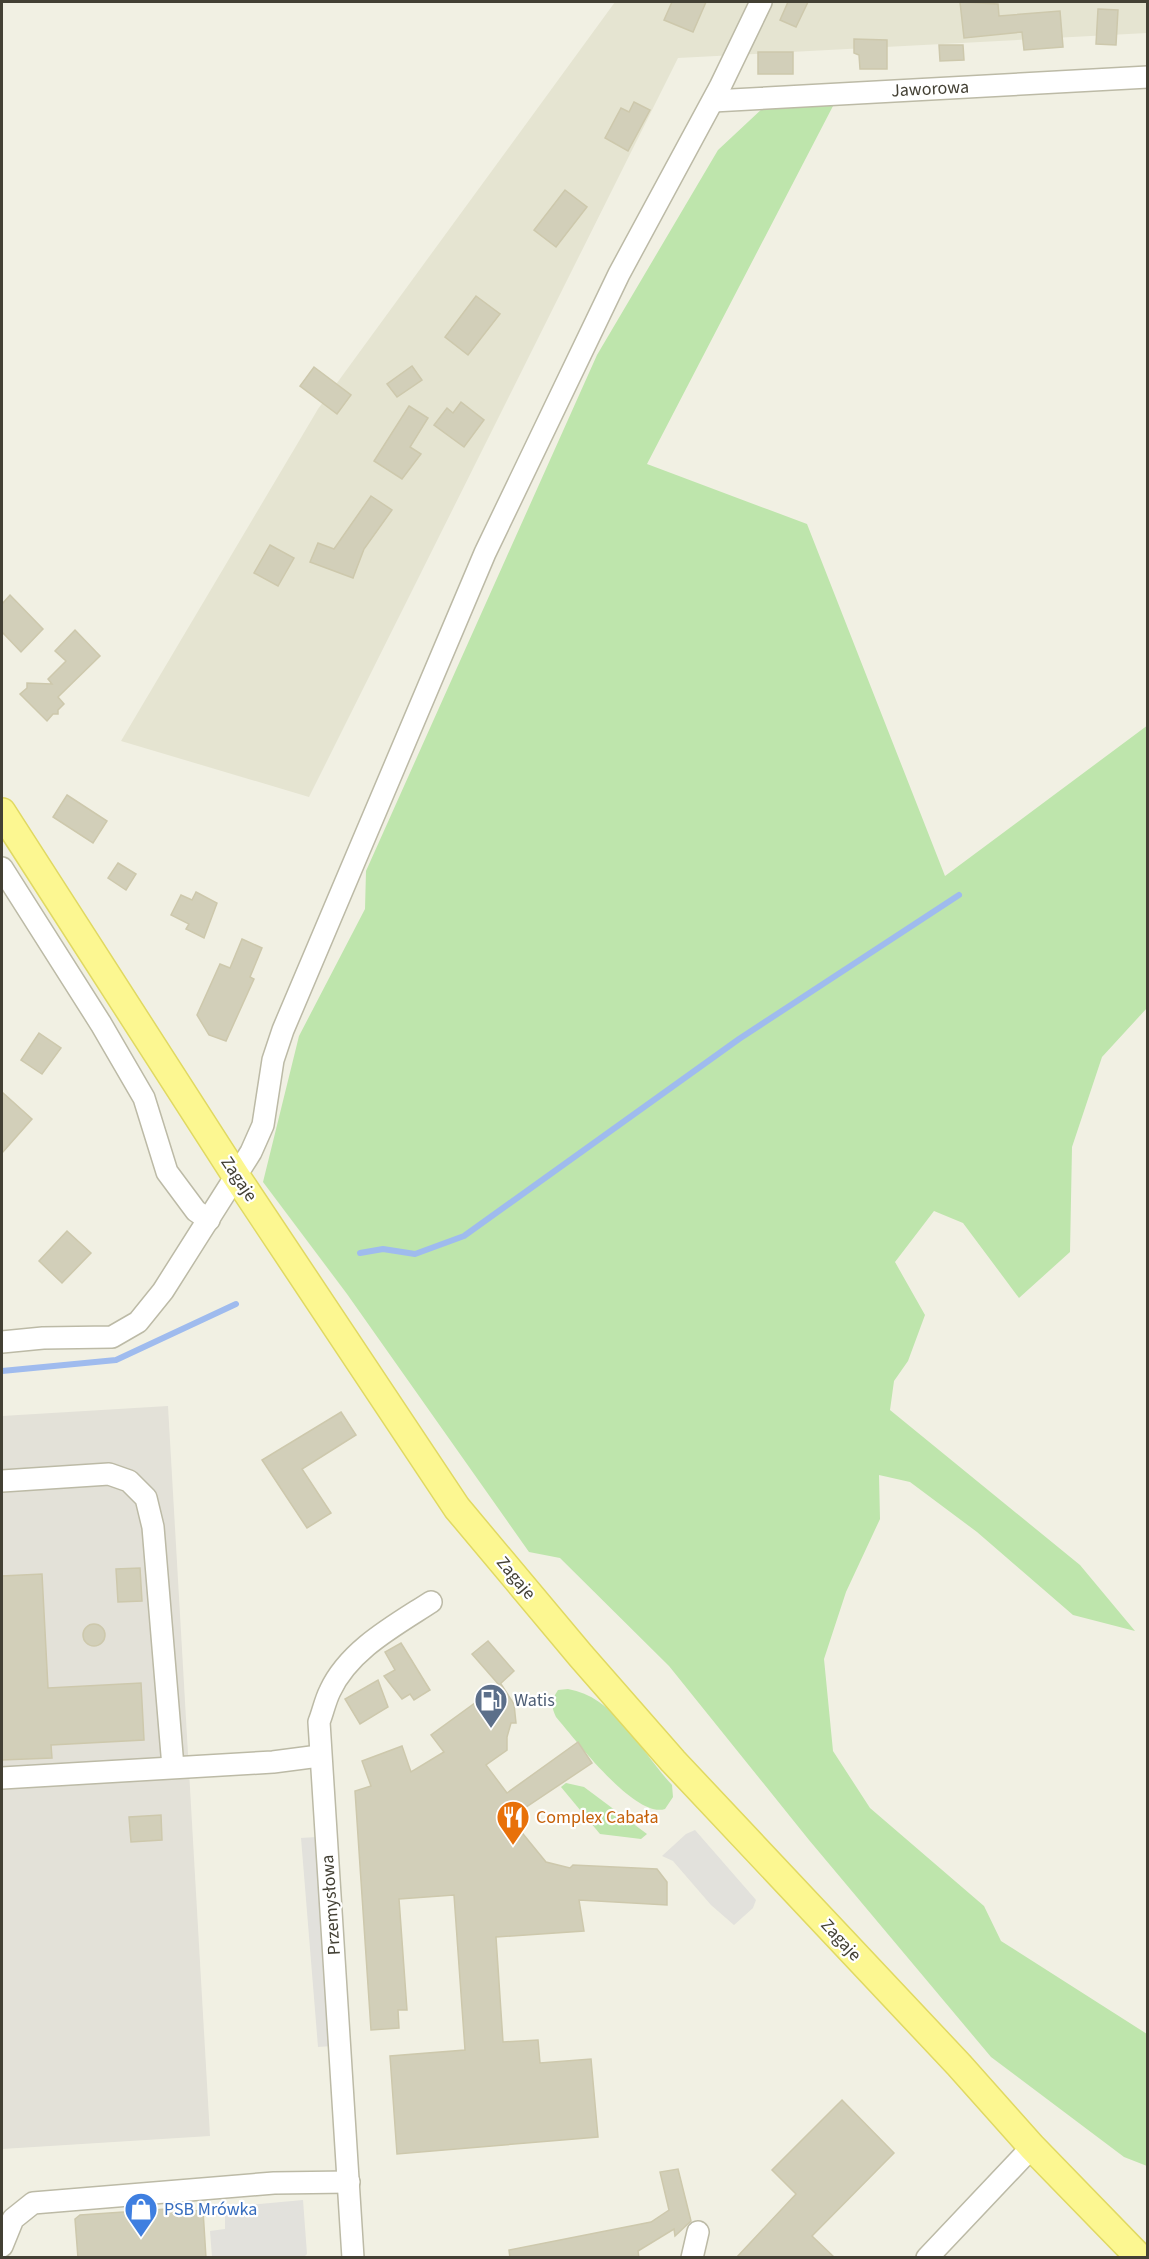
<svg xmlns="http://www.w3.org/2000/svg" width="1149" height="2259" font-family="'Source Sans 3',sans-serif">
  <rect width="100%" height="100%" fill="#f1f0e3"/>
  <path fill="#e5e4d1" d="M615,2H1147V33L678,58L309,797L121,741L318,409Z"/>
  <path fill="#e3e1d8" d="M168,1406L210,2136L2,2149V1416Z"/>
  <g fill="#bee5ac">
    <path d="M833,106L647,464L807,524L945,876L1148,725L1147,1008L1102,1057L1072,1147L1070,1252L1019,1298L963,1223L934,1211L895,1262L925,1315L908,1361L894,1381L890,1410L1080,1565L1135,1631L1073,1615L977,1532L910,1482L879,1475L880,1519L846,1592L824,1659L833,1751L870,1808L984,1906L1001,1941L1147,2034V2166L1124,2157L991,2057L809,1840L669,1666L560,1558L529,1552L347,1294L263,1182L299,1036L365,909L366,871L597,355L718,150L764,107Z"/>
    <path d="M568,1689C616,1697 641,1752 672,1785L673,1797L665,1809C635,1819 575,1739 556,1717C551,1707 551,1700 558,1690Z"/>
    <path d="M566,1783L584,1787L647,1834L641,1839L600,1834L561,1787Z"/>
  </g>
  <g fill="#e2e1dc">
    <path d="M695,1830L756,1900L753,1908L734,1925L711,1905L673,1861L662,1856L686,1834Z"/>
    <path d="M316,1837L332,2046L318,2047L301,1838Z"/>
    <path d="M303,2200L307,2254L304,2257H212L210,2231L225,2229V2207Z"/>
  </g>
  <g fill="none" stroke-linecap="round" stroke-linejoin="round">
    <g stroke="#9fbbee" stroke-width="6">
      <path d="M360,1253L383,1249L415,1254L464,1236L739,1039L959,895"/>
      <path d="M2,1371L116,1360L236,1304"/>
    </g>
  </g>
  <g fill="#d2cfb9" stroke="#cdc8ac" stroke-width="1.5">
    <path d="M672,2H706L693,32L664,20Z"/>
    <path d="M788,2H808L796,27L780,20Z"/>
    <path d="M960,2L998,4L999,16L1060,11L1063,47L1024,50L1022,32L964,38Z"/>
    <path d="M1098,9L1118,10L1116,45L1096,44Z"/>
    <path d="M854,39L887,40V69H860L859,55L854,53Z"/>
    <path d="M939,45H963L964,60L940,61Z"/>
    <rect x="758" y="52" width="35" height="22"/>
    <path d="M634,102L650,110L628,151L605,138L621,108L629,112Z"/>
    <path d="M565,190L587,207L556,247L534,230Z"/>
    <path d="M476,296L500,314L468,355L445,337Z"/>
    <path d="M412,366L422,380L397,397L387,384Z"/>
    <path d="M314,367L351,395L337,414L300,386Z"/>
    <path d="M461,402L484,420L464,447L434,425L447,408L453,413Z"/>
    <path d="M409,406L428,418L410,447L421,454L402,479L374,461Z"/>
    <path d="M371,496L392,510L364,549L353,578L310,562L318,543L334,549Z"/>
    <path d="M270,545L294,558L278,586L254,573Z"/>
    <path d="M10,595L43,629L21,652L2,632V604Z"/>
    <path d="M75,630L100,656L58,697L64,704L58,710V714H53L47,721L20,694L27,688V683L52,684L48,679L66,661L55,651Z"/>
    <path d="M67,795L107,821L93,843L53,817Z"/>
    <path d="M118,863L136,874L126,890L108,878Z"/>
    <path d="M196,892L217,903L204,938L186,929L189,924L171,915L181,895L192,900Z"/>
    <path d="M242,939L262,948L250,977L254,979L226,1041L209,1035L197,1015L220,964L230,968Z"/>
    <path d="M39,1033L61,1048L42,1074L21,1060Z"/>
    <path d="M2,1092L32,1119L2,1153Z"/>
    <path d="M67,1231L91,1253L62,1283L39,1261Z"/>
    <path d="M341,1412L356,1435L302,1469L331,1513L307,1528L262,1460Z"/>
    <path d="M140,1568L142,1601L118,1602L116,1569Z"/>
    <path d="M42,1574L48,1688L141,1683L144,1740L51,1745L52,1758L2,1760V1576Z"/>
    <circle cx="94" cy="1635" r="11"/>
    <path d="M488,1641L514,1671L499,1685L472,1654Z"/>
    <path d="M401,1643L430,1690L414,1700L410,1694L402,1699L384,1676L395,1670L385,1652Z"/>
    <path d="M378,1680L388,1707L360,1724L345,1699Z"/>
    <path d="M501,1684L514,1704L516,1723H511L507,1737V1750L486,1765L507,1793L578,1742L592,1763L510,1818L546,1862L570,1868L573,1865L657,1869L667,1882V1905L579,1900L584,1931L496,1937L503,2042L538,2040L540,2063L591,2059L598,2137L397,2154L390,2056L465,2050L454,1895L399,1899L407,2010H398L399,2028L371,2030L355,1791L371,1786L362,1761L402,1746L411,1772L444,1752L431,1735Z"/>
    <path d="M161,1815L162,1840L131,1842L129,1817Z"/>
    <path d="M842,2100L894,2153L812,2236L835,2258H736L796,2194L772,2170Z"/>
    <path d="M678,2169L691,2221L675,2236L674,2229L638,2251L639,2258H510L509,2250L651,2222L669,2210L660,2172Z"/>
    <path d="M181,2208L182,2212L203,2210L206,2258H78L75,2219L80,2215Z"/>
  </g>
  <g fill="none" stroke-linecap="round" stroke-linejoin="round">
    <defs>
      <g id="minor">
        <path d="M713,101L1148,77"/>
        <path d="M2,868L101,1024L144,1098L167,1172L196,1211L209,1220"/>
        <path d="M2,1342L43,1338L112,1337L138,1322L163,1291L251,1152L263,1125L273,1060L283,1030L485,553L619,274L720,87L761,2"/>
        <path d="M2,1481L109,1474L129,1481L146,1498L153,1527L173,1767"/>
        <path d="M2,1778L273,1762L319,1756"/>
        <path d="M2,2246L13,2219L33,2203L274,2183L349,2182"/>
        <path d="M353,2258L319,1722C323,1712 325,1701 330,1691C349,1650 394,1626 431,1602"/>
        <path d="M692,2258L698,2232"/>
        <path d="M927,2258L1032,2147"/>
      </g>
      <path id="major" d="M2,812L236,1176L457,1508L581,1656L673,1761L959,2065L1032,2147L1140,2258"/>
    </defs>
    <use href="#minor" stroke="#bcbaa6" stroke-width="24"/>
    <use href="#major" stroke="#e0d962" stroke-width="30"/>
    <use href="#minor" stroke="#fff" stroke-width="21"/>
    <use href="#major" stroke="#fcf791" stroke-width="27"/>
  </g>
  <defs>
    <symbol id="fuel-pin" viewBox="-11 -11 22 30"><path d="M0 17L-7.5 6A9.5 9.5 0 1 1 7.5 6Z" fill="#5c6f8a" stroke="#fff"/><path d="M-5.5-6h7V0h2V4h1.3V-2.5L3-4.5l.8-.8L6-3V5H2.5V1h-1V6h-7ZM-4.2-4.7v3.2H.2V-4.7Z" fill="#fff"/></symbol>
    <symbol id="restaurant-pin" viewBox="-11 -11 22 30"><path d="M0 17L-7.5 6A9.5 9.5 0 1 1 7.5 6Z" fill="#e8710a" stroke="#fff"/><path d="M-5-6h1v4h1v-4h1v4h1v-4h1v5L-1.5 .5V6h-2V.5L-5-1ZM5-6V6H3V1.5H1.5Q1.5-4 5-6Z" fill="#fff"/></symbol>
    <symbol id="shop-pin" viewBox="-11 -11 22 30"><path d="M0 17L-7.5 6A9.5 9.5 0 1 1 7.5 6Z" fill="#3f7fe0" stroke="#fff"/><path d="M-5-2.5h2.3a2.7 3.5 0 0 1 5.4 0H5L5.5 6h-11ZM-1.5-2.5h3a1.5 2.3 0 0 0-3 0Z" fill="#fff"/></symbol>
  </defs>
  <g fill-rule="evenodd">
    <use href="#fuel-pin" x="472" y="1681" width="38" height="52"/>
    <use href="#restaurant-pin" x="494" y="1798" width="38" height="52"/>
    <use href="#shop-pin" x="122" y="2190" width="38" height="52"/>
  </g>
  <g text-anchor="middle" dominant-baseline="central" stroke-width="4.5" stroke-linejoin="round" paint-order="stroke">
    <g font-size="18" fill="#434034" stroke="#fff">
      <text transform="translate(930 89) rotate(-3)">Jaworowa</text>
      <text transform="translate(239 1179) rotate(56)">Zagaje</text>
      <text transform="translate(516 1578) rotate(50)">Zagaje</text>
      <text transform="translate(331 1905) rotate(-94)">Przemysłowa</text>
      <text transform="translate(841 1940) rotate(47)">Zagaje</text>
    </g>
    <g font-size="18" fill="#4e5e75" stroke="#fff" text-anchor="start">
      <text x="514" y="1700">Watis</text>
    </g>
    <g font-size="18" fill="#c56008" stroke="#fff" text-anchor="start">
      <text x="536" y="1817">Complex Cabała</text>
    </g>
    <g font-size="18" fill="#366cbe" stroke="#fff" text-anchor="start">
      <text x="164" y="2209">PSB Mrówka</text>
    </g>
  </g>
  <rect width="1149" height="2259" fill="none" stroke="#434034" stroke-width="6"/>
</svg>
